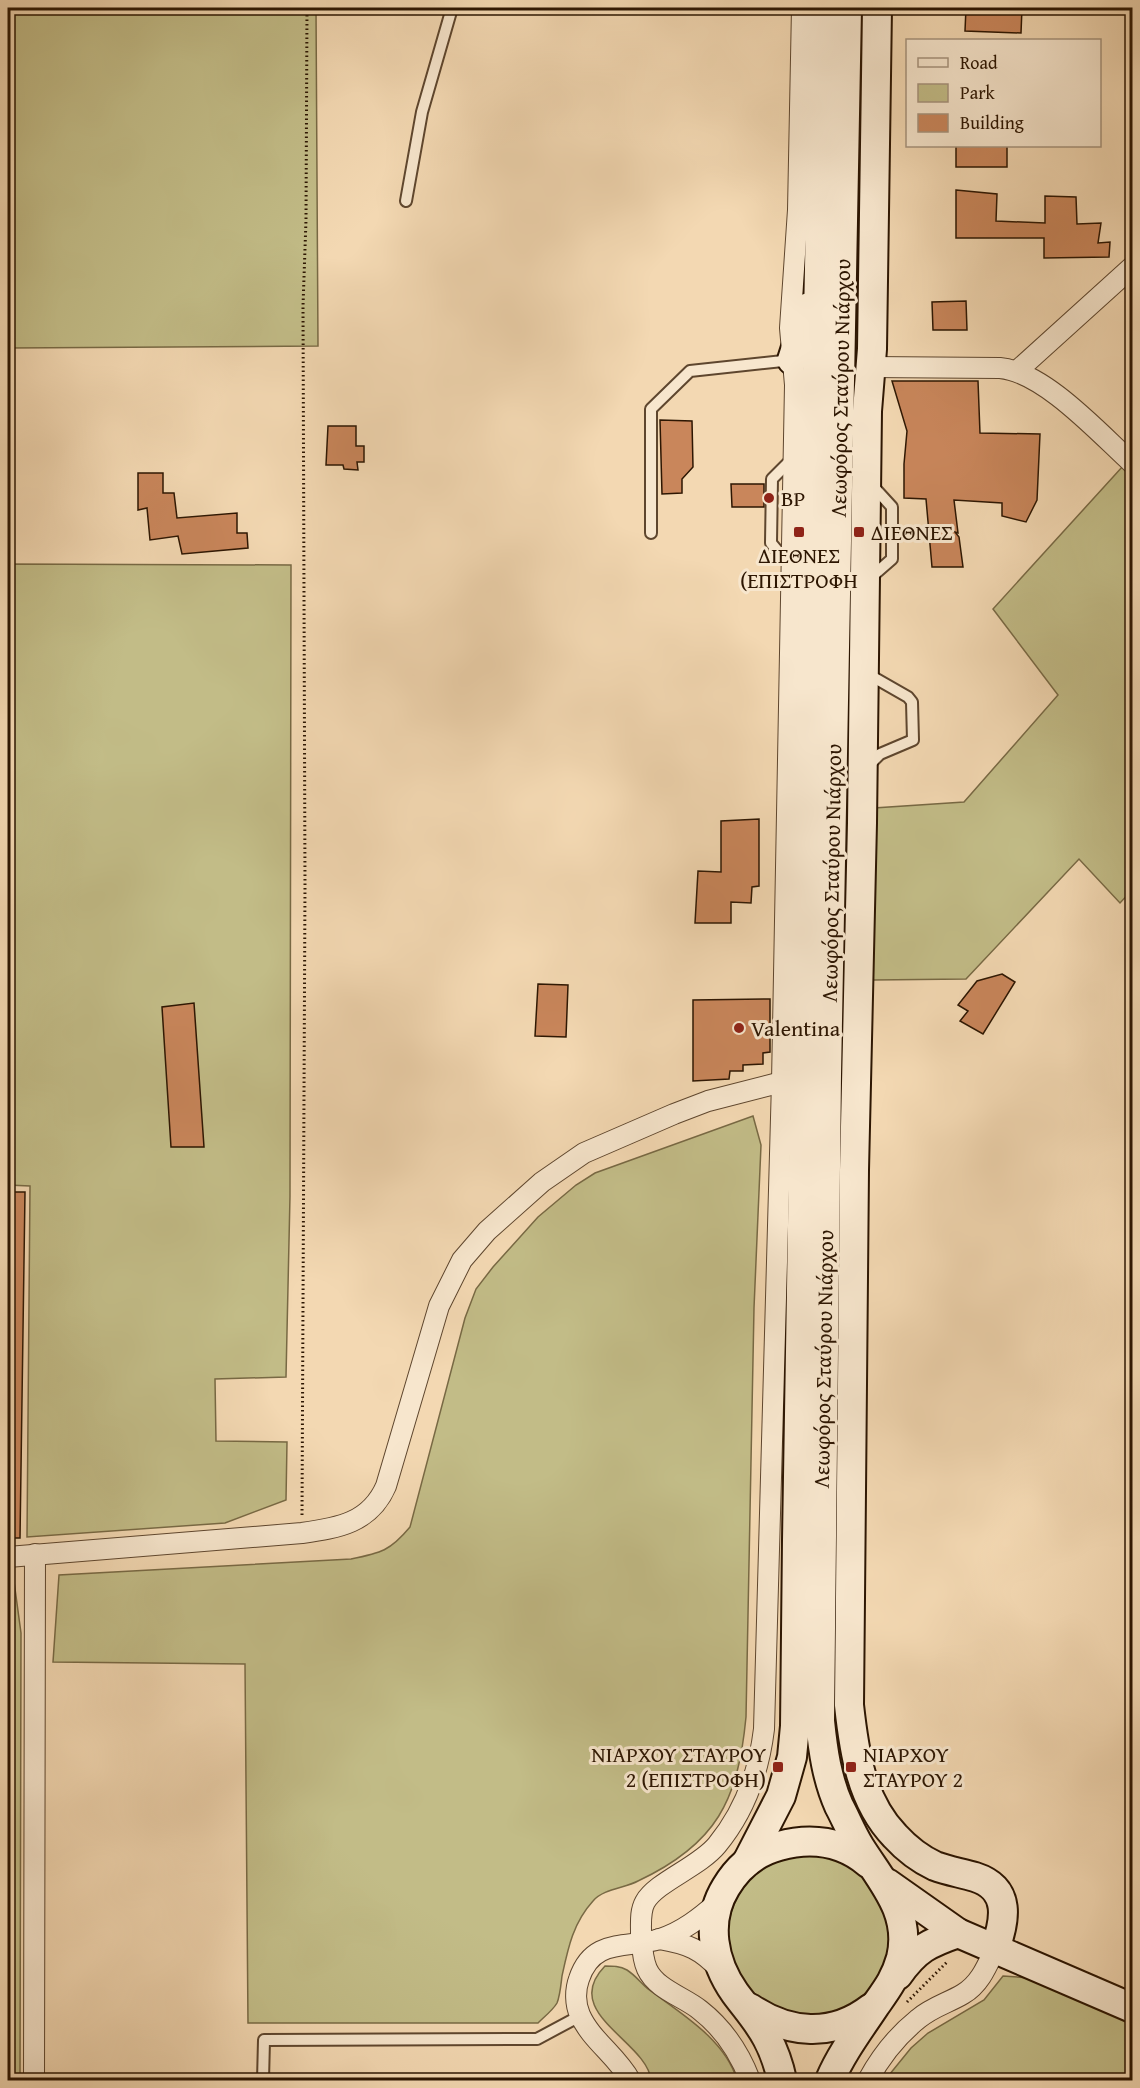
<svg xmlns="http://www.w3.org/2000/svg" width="1140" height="2088" font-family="'Gentium Book Plus',serif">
  <rect width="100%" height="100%" fill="#f3d8b2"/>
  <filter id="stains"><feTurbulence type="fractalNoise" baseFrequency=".00333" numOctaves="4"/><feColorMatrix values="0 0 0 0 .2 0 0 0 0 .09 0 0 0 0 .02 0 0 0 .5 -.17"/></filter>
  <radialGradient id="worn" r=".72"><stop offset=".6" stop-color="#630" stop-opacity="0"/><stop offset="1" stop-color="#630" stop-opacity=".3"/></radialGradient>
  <g fill="#c2bc87" stroke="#786944" stroke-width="1.5">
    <path d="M8,8H316L318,346L8,348Z"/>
    <path d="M1123,466L1132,474V890L1120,903L1079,859L966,979L873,980L874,808L964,802L1058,695L993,609Z"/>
    <path d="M8,564L291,565L290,1196L286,1377L215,1379L216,1441L287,1442L286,1500L225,1523L27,1537L30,1186L8,1185Z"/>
    <path d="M753,1116L761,1145L754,1308L746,1717C738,1800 717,1844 638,1881C625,1888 603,1889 593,1901C573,1923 568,1948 562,1976C561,1984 560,1996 557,2003C553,2010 544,2017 538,2023H248L245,1664L53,1662L59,1575L351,1559C381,1553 390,1551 410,1527L465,1318L476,1289L493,1267L538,1217L576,1185L595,1173Z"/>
    <path d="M8,1574H13L21,1633L20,2080H8Z"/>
    <circle cx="809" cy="1935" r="81"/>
    <path d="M605,1966C613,1966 620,1966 627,1970C635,1975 641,1983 648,1989C680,2013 725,2039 737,2080H651C647,2041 559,2013 605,1966Z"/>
    <path d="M1003,1976L1030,1978L1132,2020V2080H885L911,2048L928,2033L984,2000Z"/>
  </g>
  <g fill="#c9865b" stroke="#2d1602" stroke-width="1.5">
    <path d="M966,8H1022L1021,33L965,31Z"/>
    <rect x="956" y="146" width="51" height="21"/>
    <path d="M956,190L997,194L996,221L1045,223V196L1076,197L1077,224L1101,223L1098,243L1110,242L1109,257L1044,258V238H956Z"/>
    <path d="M966,301L967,330H933L932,302Z"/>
    <path d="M892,381H978L980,433L1040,434L1037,500L1026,522L1002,516V503L954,500L958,533L955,532L959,537L963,567H932L926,499L904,498V464L907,431Z"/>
    <path d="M660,420L692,421L693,467L682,479V493L662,494Z"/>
    <path d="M328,426H356V446H364V462H357L358,470L344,469L343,465H326Z"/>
    <path d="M138,473H163V493H174L177,518L237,513V533H247L248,548L182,554L178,536L150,540L147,508L138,510Z"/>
    <path d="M731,484H764V507H732Z"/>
    <path d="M759,819V886L752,887L751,903L731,902V923H695L698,871L721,872V821Z"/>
    <path d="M1002,974L1015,982L983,1034L960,1021L968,1011L958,1005L977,981Z"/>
    <path d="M538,984L568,985L566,1037L535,1036Z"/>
    <path d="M770,999V1052L763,1053V1064L743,1065V1071H730L729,1079L693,1081V1000Z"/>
    <path d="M194,1003L204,1147H171L162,1007Z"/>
    <path d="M8,1192H25L20,1538H8Z"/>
  </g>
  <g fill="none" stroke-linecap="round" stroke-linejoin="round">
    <defs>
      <g id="lane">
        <path d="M406,201L422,112L452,8"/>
        <path d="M651,533V409L690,371L792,360"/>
        <path d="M791,567L771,543L772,479L793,458"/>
        <path d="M869,579L892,559V507L871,484"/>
        <path d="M866,673L908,697L912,702L913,740L880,754L867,767"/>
        <path d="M263,2080L264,2040L537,2039L580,2016"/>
      </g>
      <g id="street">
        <path d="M870,367L1000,368C1044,372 1099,433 1132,463"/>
        <path d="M1017,371L1132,267"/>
        <path d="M8,1557L302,1533C338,1528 370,1523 386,1486L439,1306L462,1260L487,1231L542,1182L584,1153L674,1114L708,1101L782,1082"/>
        <path d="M659,1939C688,1944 701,1949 721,1971"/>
        <path d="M34,2080L35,1554"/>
        <path d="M630,2080C617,2056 591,2040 580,2015C575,2004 575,1990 579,1979C593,1937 627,1949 660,1939C682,1932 700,1918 718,1902"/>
        <path d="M750,2080C740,2054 723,2028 700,2010C684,1997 656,1989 647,1969C642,1958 642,1945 641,1933C641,1922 640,1911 645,1902C656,1882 699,1867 717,1845C744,1812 759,1771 764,1729L782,1082L795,385L790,328L798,210L802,8"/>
        <path d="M868,2080C880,2058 898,2035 918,2019C932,2007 948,2003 963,1994C980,1984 987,1966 995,1949"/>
      </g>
      <g id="secondary">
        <path d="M877,8L872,349L867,411L862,823L854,1170L849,1705C854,1751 861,1801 895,1836C906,1848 920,1859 935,1866C948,1871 962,1873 975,1877C1012,1889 1005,1921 995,1949"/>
        <path d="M792,360L809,307"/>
        <path d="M747,1862L781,1796L792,1757L795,1726L797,1540L809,787L824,8"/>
        <path d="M887,1883L958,1933L1132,2008"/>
        <path d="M898,1975C916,1949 929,1943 958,1933"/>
        <path d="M750,2008C789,2034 832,2038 871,2008"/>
        <path d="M782,2080C779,2066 774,2051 767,2038C758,2021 746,2008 735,1993C713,1962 705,1921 726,1887C738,1867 756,1852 779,1846C811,1837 842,1841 868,1863"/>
        <path d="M830,2080C841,2054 859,2030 875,2006C887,1989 895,1979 901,1958C912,1913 882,1882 860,1847C852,1834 846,1819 839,1806C827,1779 823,1751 820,1721L827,1074L847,8"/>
      </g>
    </defs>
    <use href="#lane" stroke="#5e462e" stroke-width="14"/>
    <use href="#street" stroke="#5e462e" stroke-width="22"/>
    <use href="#secondary" stroke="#2d1602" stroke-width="32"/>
    <g stroke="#2d1602" stroke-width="3" stroke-dasharray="1.5 3" stroke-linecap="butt">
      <path d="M302,1515L305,885L303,306L306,220L307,8"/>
      <path d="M907,2002L947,1962"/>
    </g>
    <use href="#lane" stroke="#f7e6cd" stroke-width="10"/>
    <use href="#street" stroke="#f7e6cd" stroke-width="20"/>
    <use href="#secondary" stroke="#f7e6cd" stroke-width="28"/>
  </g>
  <g fill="#8f2418" stroke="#f7e6cd" stroke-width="2">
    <circle cx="769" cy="498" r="6"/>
    <rect x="793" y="526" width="12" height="12" rx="3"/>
    <rect x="853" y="526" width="12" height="12" rx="3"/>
    <circle cx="739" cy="1028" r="6"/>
    <rect x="772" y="1761" width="12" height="12" rx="3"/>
    <rect x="845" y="1761" width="12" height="12" rx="3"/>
  </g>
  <g text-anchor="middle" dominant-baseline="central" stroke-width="6" stroke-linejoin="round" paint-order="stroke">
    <g font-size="22" fill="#2d1602" stroke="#f7e6cd">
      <text transform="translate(840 388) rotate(-89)">Λεωφόρος Σταύρου Νιάρχου</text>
      <text transform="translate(831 873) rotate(-89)">Λεωφόρος Σταύρου Νιάρχου</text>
      <text transform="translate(823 1359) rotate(-89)">Λεωφόρος Σταύρου Νιάρχου</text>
    </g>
    <g font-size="22" fill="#2d1602" stroke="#f7e6cd" text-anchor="start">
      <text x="781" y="498">BP</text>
      <text x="871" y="532">ΔΙΕΘΝΕΣ</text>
      <text x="799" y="555" text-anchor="middle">ΔΙΕΘΝΕΣ<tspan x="799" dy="25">(ΕΠΙΣΤΡΟΦΗ</tspan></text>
      <text x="751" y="1028">Valentina</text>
      <text x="766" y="1754" text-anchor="end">ΝΙΑΡΧΟΥ ΣΤΑΥΡΟΥ<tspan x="766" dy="25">2 (ΕΠΙΣΤΡΟΦΗ)</tspan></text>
      <text x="863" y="1754">ΝΙΑΡΧΟΥ<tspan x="863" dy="25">ΣΤΑΥΡΟΥ 2</tspan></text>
    </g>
  </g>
  <rect width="1140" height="2088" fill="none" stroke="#f3d8b2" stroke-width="30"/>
  <rect x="9" y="9" width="1122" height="2070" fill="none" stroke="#2d1602" stroke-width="3"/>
  <rect x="15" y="15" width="1110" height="2058" fill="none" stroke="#2d1602" stroke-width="1.5"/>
  <rect x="906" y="39" width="195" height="108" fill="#f7e6cd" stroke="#a6937c" stroke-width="1.5"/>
  <rect x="918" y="58" width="30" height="9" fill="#f7e6cd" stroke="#a6937c" stroke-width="1.5"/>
  <text x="960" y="69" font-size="18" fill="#2d1602">Road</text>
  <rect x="918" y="84" width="30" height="18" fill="#c2bc87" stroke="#a6937c" stroke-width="1.5"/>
  <text x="960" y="99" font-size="18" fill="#2d1602">Park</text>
  <rect x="918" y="114" width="30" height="18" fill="#c9865b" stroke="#a6937c" stroke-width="1.5"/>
  <text x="960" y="129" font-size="18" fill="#2d1602">Building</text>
  <rect width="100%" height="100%" filter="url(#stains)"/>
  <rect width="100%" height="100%" fill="url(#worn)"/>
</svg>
